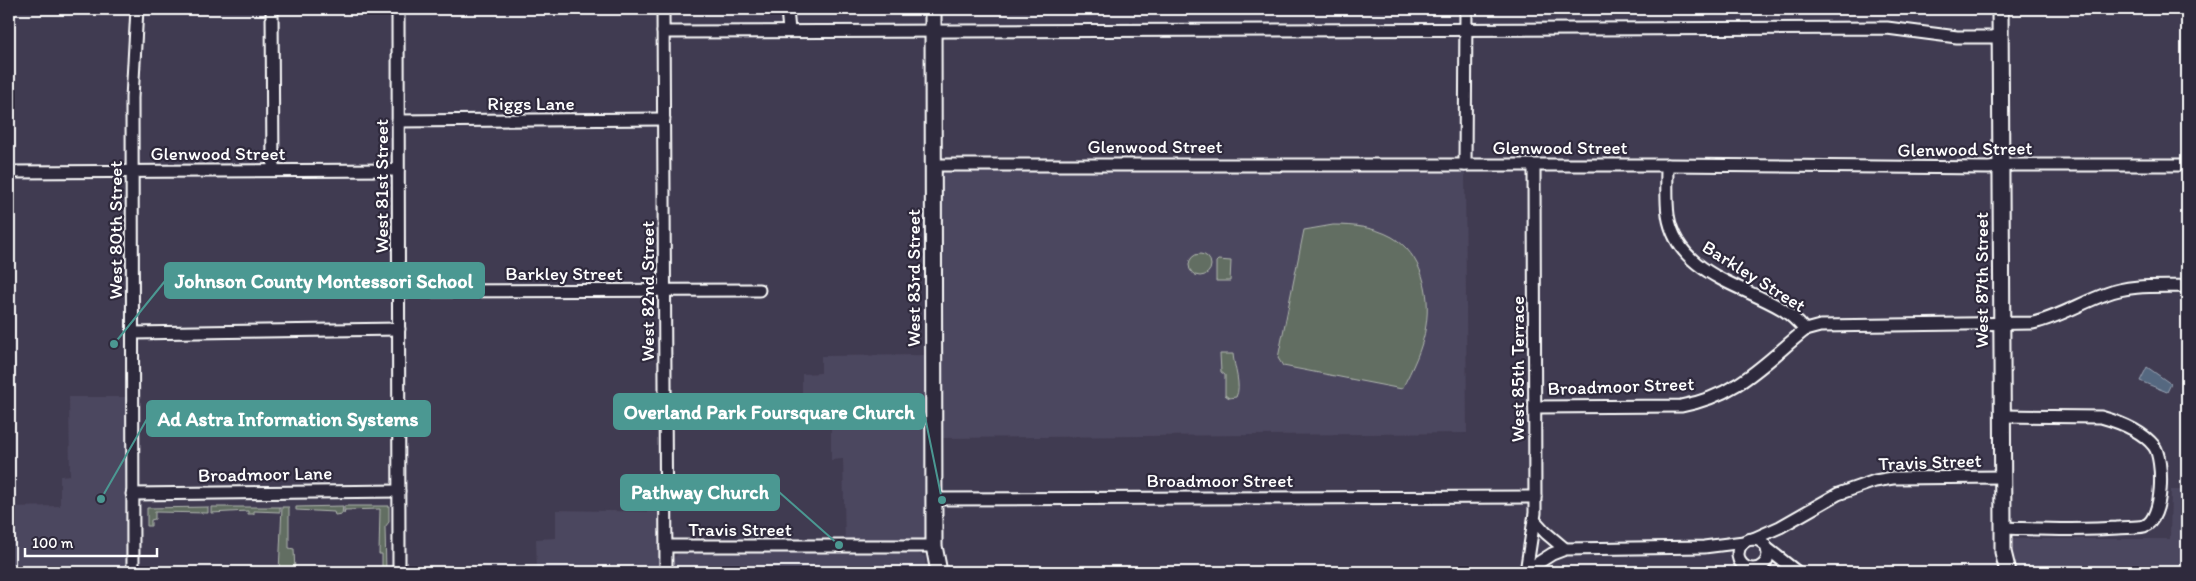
<svg xmlns="http://www.w3.org/2000/svg" width="2196" height="581" font-family="Itim,sans-serif">
  <rect width="100%" height="100%" fill="#403b51"/>
  <filter id="ink" filterUnits="userSpaceOnUse"><feTurbulence type="fractalNoise" baseFrequency=".02" numOctaves="2"/><feDisplacementMap in="SourceGraphic" scale="10" xChannelSelector="R" yChannelSelector="G"/><feConvolveMatrix kernelMatrix="1 2 1 2 8 2 1 2 1" color-interpolation-filters="sRGB"/></filter>
  <g filter="url(#ink)">
    <g fill="#4c475f">
      <path d="M948,169H1465L1467,433L943,438V212L939,186V176Z"/>
      <path d="M929,355L927,542L845,543L843,459L831,460V419H802V374L821,373V356Z"/>
      <path d="M69,397H128V572H9V507L60,506V476L70,475Z"/>
      <path d="M2171,490H2187V572H2013L2010,539H2170Z"/>
      <path d="M556,510L662,512L663,572H537L536,539L556,538Z"/>
      <path d="M685,553H917L925,557L926,572H672L673,559L678,554Z"/>
    </g>
    <g fill="#626e62" stroke="#b0b6b0">
      <path d="M1333,225C1353,225 1374,227 1392,237C1422,254 1431,294 1426,325C1423,348 1412,369 1402,389L1283,366L1278,358L1304,230Z"/>
      <circle cx="1200" cy="265" r="11"/>
      <path d="M1218,260L1231,261L1230,281H1216V262Z"/>
      <path d="M1220,354H1233C1234,367 1242,386 1236,397L1229,398L1225,395V375L1221,372Z"/>
      <path d="M343,506L342,514L335,515L334,512L296,510V507Z"/>
      <path d="M344,506H389V522L385,527L386,572H382V554H379L380,509L345,510L344,513Z"/>
      <path d="M208,507V513L155,512V519L151,520V526H147V508Z"/>
      <path d="M211,507H280V512L254,511V514H248V511L211,513Z"/>
      <path d="M282,507H289V548L294,549L295,572H279Z"/>
    </g>
    <path fill="#556780" stroke="#99a4b3" d="M2147,367L2171,384L2167,392L2140,381Z"/>
    <g fill="none" stroke-linecap="round" stroke-linejoin="round">
      <defs>
        <g id="street">
          <path d="M272,9L273,170"/>
          <path d="M398,9L399,572"/>
          <path d="M663,9L666,572"/>
          <path d="M787,9L789,31"/>
          <path d="M663,32L1887,28L1957,37H2000"/>
          <path d="M398,121L664,119"/>
          <path d="M933,165H1667L1989,168L2012,165H2187"/>
          <path d="M1465,165L1466,9"/>
          <path d="M1667,165C1667,181 1666,199 1668,215C1677,273 1740,284 1782,309C1791,315 1798,322 1805,330"/>
          <path d="M9,172L398,170"/>
          <path d="M399,291L759,290"/>
          <path d="M133,333L399,329"/>
          <path d="M1535,407L1681,406C1737,396 1763,364 1805,330L1820,326L2033,323C2059,317 2081,303 2106,294C2132,284 2160,287 2187,286"/>
          <path d="M2002,416L2101,417C2119,422 2142,431 2154,446C2164,459 2164,520 2144,526C2136,528 2126,527 2117,528C2079,531 2041,529 2003,528"/>
          <path d="M132,494L399,491"/>
          <path d="M934,499L1535,497"/>
          <path d="M1535,521L1546,533L1565,549"/>
          <path d="M1753,539L1780,527L1838,494L1875,481L1893,478L2003,477"/>
          <circle cx="1753" cy="554" r="15"/>
          <path d="M666,546H934"/>
          <path d="M1769,550L1797,572"/>
          <path d="M1527,570L1552,554L1565,549L1704,547L1744,542"/>
          <path d="M133,572L132,98L137,9"/>
          <path d="M1526,572L1535,513L1534,166"/>
        </g>
        <g id="secondary">
          <path d="M933,9L934,546L939,572"/>
          <path d="M2000,9L2003,528V552L2008,572"/>
        </g>
      </defs>
      <use href="#street" stroke="#fff" stroke-width="15"/>
      <use href="#secondary" stroke="#fff" stroke-width="19"/>
      <use href="#street" stroke="#2f2a3d" stroke-width="11"/>
      <use href="#secondary" stroke="#2f2a3d" stroke-width="15"/>
    </g>
  </g>
  <g text-anchor="middle" dominant-baseline="central" stroke-width="4.5" stroke-linejoin="round" paint-order="stroke">
    <g font-size="19" fill="#fff" stroke="#2f2a3d">
      <text x="531" y="103">Riggs Lane</text>
      <text x="1155" y="146">Glenwood Street</text>
      <text x="1560" y="147">Glenwood Street</text>
      <text transform="translate(1965 149) rotate(-1)">Glenwood Street</text>
      <text x="218" y="153">Glenwood Street</text>
      <text transform="translate(381 186) rotate(-90)">West 81st Street</text>
      <text transform="translate(115 230) rotate(-90)">West 80th Street</text>
      <text x="564" y="273">Barkley Street</text>
      <text transform="translate(1754 276) rotate(32)">Barkley Street</text>
      <text transform="translate(913 278) rotate(-90)">West 83rd Street</text>
      <text transform="translate(1981 280) rotate(-90)">West 87th Street</text>
      <text transform="translate(647 291) rotate(-90)">West 82nd Street</text>
      <text transform="translate(1517 369) rotate(-90)">West 85th Terrace</text>
      <text transform="translate(1621 386) rotate(-2)">Broadmoor Street</text>
      <text transform="translate(1930 462) rotate(-2)">Travis Street</text>
      <text transform="translate(265 474) rotate(-1)">Broadmoor Lane</text>
      <text x="1220" y="480">Broadmoor Street</text>
      <text x="740" y="529">Travis Street</text>
    </g>
  </g>
  <path fill="none" stroke="#4b9892" stroke-width="2" d="M114 344L165 281M942 500L924 412M101 499L147 419M839 545L779 492"/>
  <g fill="#4b9892" stroke="#2f2a3d" stroke-width="2">
    <circle cx="114" cy="344" r="5"/>
    <circle cx="942" cy="500" r="5"/>
    <circle cx="101" cy="499" r="5"/>
    <circle cx="839" cy="545" r="5"/>
  </g>
  <g fill="#4b9892" stroke="#4b9892" stroke-width="2">
    <rect x="165" y="263" width="319" height="35" rx="5"/>
    <rect x="614" y="394" width="310" height="35" rx="5"/>
    <rect x="147" y="401" width="283" height="35" rx="5"/>
    <rect x="621" y="475" width="158" height="35" rx="5"/>
  </g>
  <g font-size="20" text-anchor="middle" font-weight="bold" fill="#fff">
    <text x="324" y="288">Johnson County Montessori School</text>
    <text x="769" y="419">Overland Park Foursquare Church</text>
    <text x="288" y="426">Ad Astra Information Systems</text>
    <text x="700" y="499">Pathway Church</text>
  </g>
  <rect width="2196" height="581" fill="none" stroke="#2f2a3d" stroke-width="30"/>
  <rect x="15" y="15" width="2166" height="551" fill="none" stroke="#fff" stroke-width="2" filter="url(#ink)"/>
  <path d="M25 548v8h132v-8" fill="none" stroke="#ffffff" stroke-width="2.5"/>
  <text x="32" y="548" font-size="15" fill="#ffffff" stroke="#2f2a3d" stroke-width="4" paint-order="stroke">100 m</text>
</svg>
